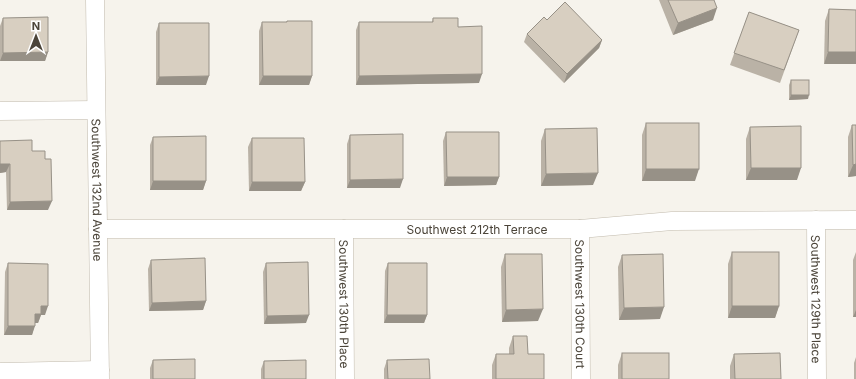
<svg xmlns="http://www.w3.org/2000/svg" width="856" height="379" font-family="Inter,sans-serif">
  <rect width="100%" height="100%" fill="#f6f3ec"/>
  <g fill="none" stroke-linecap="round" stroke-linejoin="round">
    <defs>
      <g id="minor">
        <path id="s1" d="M95,0L100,379"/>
        <path d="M0,111L96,110"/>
        <path id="s2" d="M816,220L817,379"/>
        <path id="s3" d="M98,229H580L672,221L856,220"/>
        <path id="s4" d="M344,229L345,379"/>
        <path id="s5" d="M580,229L581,379"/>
        <path d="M0,372L100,370"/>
      </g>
    </defs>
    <use href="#minor" stroke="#c2bbae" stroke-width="19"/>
    <use href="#minor" stroke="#fff" stroke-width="18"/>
  </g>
  <g fill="#bab2a6">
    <path d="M659,0H714L713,20L673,35Z"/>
    <path d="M829,9L856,10L824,64L825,21Z"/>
    <path d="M749,12L799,30L780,83L730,65Z"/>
    <path d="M3,18L48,52L45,61H0V26Z"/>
    <path d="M433,18L458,27L479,83L356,85V30L359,22H432Z"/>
    <path d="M287,21L312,76L309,85H259V31L262,22H286Z"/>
    <path d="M159,23L206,85H156V32Z"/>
    <path d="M527,34L602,40L599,48L564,83L524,42Z"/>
    <path d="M791,80L808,99L789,100V85Z"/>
    <path d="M646,123L695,181H642V135Z"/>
    <path d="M852,125H856V176L848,177V137Z"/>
    <path d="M750,127L797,180H746V139Z"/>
    <path d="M545,129L593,185L541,186V141Z"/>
    <path d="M446,132L499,177L496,185L444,186L443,141Z"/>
    <path d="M350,135L400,188H347V144Z"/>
    <path d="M153,137L206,181L203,190H150V145Z"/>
    <path d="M252,138L305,182L301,191H249L248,147Z"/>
    <path d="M0,141L32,151L48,210H7L6,172L0,173Z"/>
    <path d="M732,252L779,306L775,318H728V264Z"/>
    <path d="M856,252V317H853V260Z"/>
    <path d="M505,254L538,321L502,322L501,267Z"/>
    <path d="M622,255L660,319L619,320L618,267Z"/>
    <path d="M151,260L206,301L203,310L149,311L148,269Z"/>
    <path d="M8,263L45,315H41L38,323H35L32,335H4L5,272Z"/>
    <path d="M266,263L306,323L264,324L263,272Z"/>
    <path d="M388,263L427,315L424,323H384L385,271Z"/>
    <path d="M513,336L528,354L544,379H492V365L496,354H509V348Z"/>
    <path d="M622,353L669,379H618V365Z"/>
    <path d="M734,354L781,379H730V366Z"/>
    <path d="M856,357V379H854V363Z"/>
    <path d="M153,360L195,379H150V368Z"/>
    <path d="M387,360L430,379H384V369Z"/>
    <path d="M264,361L306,379H261V369Z"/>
  </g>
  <g fill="#979187">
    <path d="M717,8L713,20L673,35L678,23Z"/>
    <path d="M602,40L599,48L564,83L567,74Z"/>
    <path d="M48,52L45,61H0L3,53Z"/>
    <path d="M828,52H856V64H824Z"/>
    <path d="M482,74L479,83L356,85L359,76Z"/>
    <path d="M209,76L206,85H156L159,77Z"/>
    <path d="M263,76H312L309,85H259Z"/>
    <path d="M791,95H809L808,99L789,100Z"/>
    <path d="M0,164H10L6,172L0,173Z"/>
    <path d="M856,164V176L848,177L853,165Z"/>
    <path d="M751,168H801L797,180H746Z"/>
    <path d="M646,169H699L695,181H642Z"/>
    <path d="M598,173L593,185L541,186L546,174Z"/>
    <path d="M447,177H499L496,185L444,186Z"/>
    <path d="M403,179L400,188H347L350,180Z"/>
    <path d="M153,181H206L203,190H150Z"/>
    <path d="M252,182H305L301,191H249Z"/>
    <path d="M52,201L48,210H7L10,202Z"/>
    <path d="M206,301L203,310L149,311L152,303Z"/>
    <path d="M41,306H48L45,315H41L38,323H32L35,314Z"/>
    <path d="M732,306H779L775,318H728Z"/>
    <path d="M664,307L660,319L619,320L624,308Z"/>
    <path d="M543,309L538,321L502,322L506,310Z"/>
    <path d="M856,310V317H853Z"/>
    <path d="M309,315L306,323L264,324L267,316Z"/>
    <path d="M387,315H427L424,323H384Z"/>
    <path d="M8,326H35L32,335H4Z"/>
  </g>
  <g fill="#d8cfc1" stroke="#979187">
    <path d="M668,0H714L717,8L678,23Z"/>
    <path d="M565,2L602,40L567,74L527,34L544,17L547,20Z"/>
    <path d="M829,9L856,10V52H828Z"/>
    <path d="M749,12L799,30L784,70L734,53Z"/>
    <path d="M48,17V52L3,53V18Z"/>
    <path d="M433,18H458V27L482,26V74L359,76V22H433Z"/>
    <path d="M287,21H312V76H263L262,22H287Z"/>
    <path d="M159,23H209V76L159,77Z"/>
    <rect x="791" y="80" width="18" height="15"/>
    <rect x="646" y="123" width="53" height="46"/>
    <path d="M852,125H856V164L853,165Z"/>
    <path d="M801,126V168H751L750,127Z"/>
    <path d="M597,128L598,173L546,174L545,129Z"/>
    <path d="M446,132H499V177H447Z"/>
    <path d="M403,134V179L350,180V135Z"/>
    <path d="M206,136V181H153V137Z"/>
    <path d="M252,138H304L305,182H252Z"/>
    <path d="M32,140V151H45V159H51L52,201L10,202V164H0V141Z"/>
    <rect x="732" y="252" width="47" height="54"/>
    <path d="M505,254H542L543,309L506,310Z"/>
    <path d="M663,254L664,307L624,308L622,255Z"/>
    <path d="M205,258L206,301L152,303L151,260Z"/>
    <path d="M308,262L309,315L267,316L266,263Z"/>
    <path d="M8,263L48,264V306H41V314H35V326H8Z"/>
    <path d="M388,263H427V315H387Z"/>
    <path d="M513,336H527L528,354H544V379H496V354H514Z"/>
    <rect x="622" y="353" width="47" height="26"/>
    <path d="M780,353L781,379H735L734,354Z"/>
    <path d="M195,359V379H153V360Z"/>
    <path d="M429,359L430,379H388L387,360Z"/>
    <path d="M306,360V379H264V361Z"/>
  </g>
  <g text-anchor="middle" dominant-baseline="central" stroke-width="3.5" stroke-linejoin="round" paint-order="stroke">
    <g font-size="12" fill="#4b4439" stroke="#fff">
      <text stroke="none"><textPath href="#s1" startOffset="190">Southwest 132nd Avenue</textPath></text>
      <text stroke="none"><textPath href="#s3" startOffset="379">Southwest 212th Terrace</textPath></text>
      <text stroke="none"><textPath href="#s2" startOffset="79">Southwest 129th Place</textPath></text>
      <text stroke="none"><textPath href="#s4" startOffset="75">Southwest 130th Place</textPath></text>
      <text stroke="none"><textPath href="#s5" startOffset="75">Southwest 130th Court</textPath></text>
    </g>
  </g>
  <g transform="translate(36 36)" stroke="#ffffff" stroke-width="3" paint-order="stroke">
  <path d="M0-3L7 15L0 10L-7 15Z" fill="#4b4439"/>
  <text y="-6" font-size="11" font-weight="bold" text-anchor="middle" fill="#4b4439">N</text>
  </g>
</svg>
